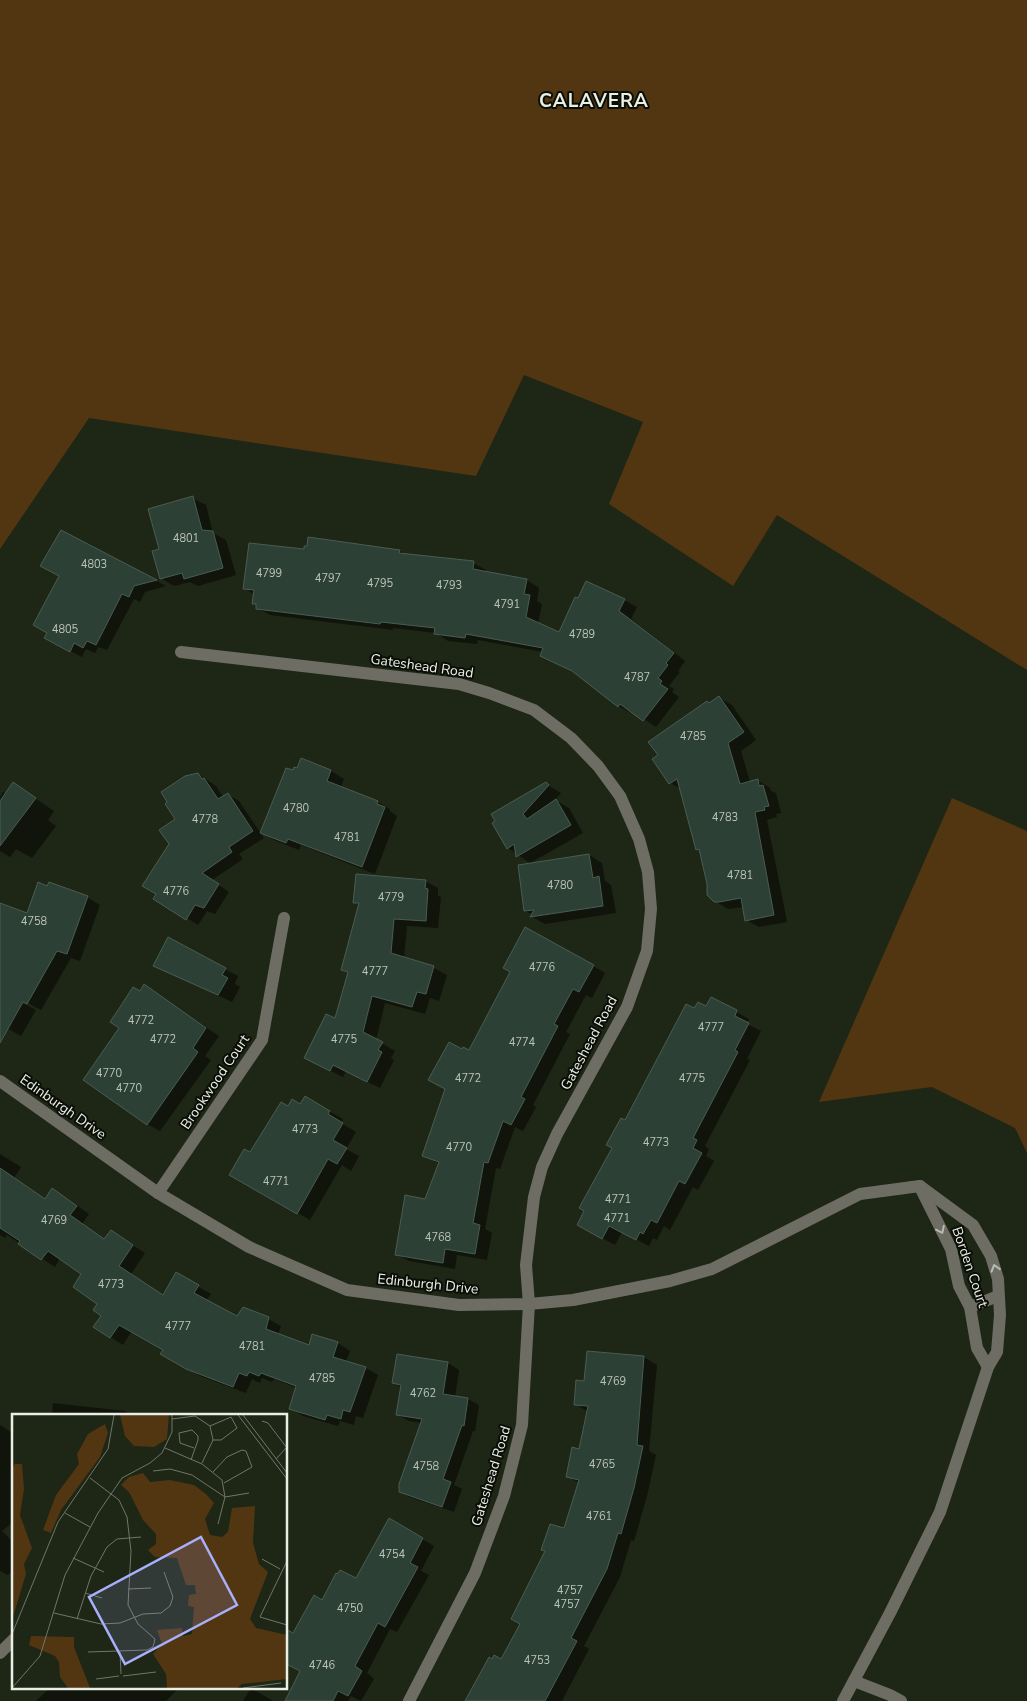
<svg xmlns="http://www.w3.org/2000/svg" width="1027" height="1701" font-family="'Nunito Sans',sans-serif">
  <rect width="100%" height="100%" fill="#1e2616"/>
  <g fill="#523611">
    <path d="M0,0H1027V670L777,515L733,586L609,504L643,422L524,375L476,476L89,418L0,549Z"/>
    <path d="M952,798L1027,831V1153L1015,1128L932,1087L819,1102Z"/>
  </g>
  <g fill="#0007">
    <path d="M192,498L206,505L213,533L226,540L236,575L198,586L190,582L174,586L161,578V550Z"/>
    <path d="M61,531L166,586L145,592L140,602L134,599L107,650L98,647L95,653L86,649L82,657L57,644L48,633L60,576Z"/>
    <path d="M305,550L400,551L407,555L473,563L486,570V573L527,580L539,588L537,601L542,604L538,624L559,634L624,600L637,607L631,619L685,661L678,671L680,672L669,686L674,689L672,692L679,697L656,727L632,711L631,713L618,706L576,673L554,662L543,652L478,640L477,644L448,641L436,633L393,628V630L270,615L257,608L258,605L253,603L254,594L244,588Z"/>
    <path d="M719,698L732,705L756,740L741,751L750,782L757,780L770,788L771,791L776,793L781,813L776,814L777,817L767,820L787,922L759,927L746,920L744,907L728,909L715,901L708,884L701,852L697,849L681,789L670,783L710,704Z"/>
    <path d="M302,760L331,771L344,779L341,787L378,802L390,809V811L397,816L375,874L301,845L299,850L274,840L261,833L294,772L298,770Z"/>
    <path d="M198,774L216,786L223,797L228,795L239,801L264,838L239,854L243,859L212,880L229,892L215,914L207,911L198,925L187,918L158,894L177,820Z"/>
    <path d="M14,784L54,811L48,820L56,826L32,858L16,849L10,857L0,851V797L3,792L7,794Z"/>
    <path d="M546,784L561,793L555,800L569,808L583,833L530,863L508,848L494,823Z"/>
    <path d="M589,855L602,863L605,881L611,885L616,913L545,924L532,917L533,915L526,911Z"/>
    <path d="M425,881L438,888V896L441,897L438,928L407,926L404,958L434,968L447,975L439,1001L430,998L425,1014L385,1003L376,1040L395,1051L391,1058L394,1060L380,1088L346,1071L343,1077L319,1065L336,1020L349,973L342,970L360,905L355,902Z"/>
    <path d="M87,897L100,905L80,961L71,958L41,1010L22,1000L21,1002L36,1010L21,1036L0,1024V916L28,914Z"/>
    <path d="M168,939L238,976L235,984L240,987L232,1002L155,965Z"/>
    <path d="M593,966L605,973L592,998L586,995L566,1032L570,1034L533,1105L536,1107L523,1131L515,1127L500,1169L496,1168L485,1229L492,1233L487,1260L457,1255L455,1269L409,1261L396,1254L426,1200L440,1164L424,1155L462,1051L470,1052Z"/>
    <path d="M144,986L219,1036L205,1056L211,1060L160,1131L147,1124L121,1028Z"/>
    <path d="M707,1008L736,1012L749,1019L747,1024L761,1031L747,1059L750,1060L705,1146L709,1149L706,1156L714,1161L698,1190L693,1187L670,1230L664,1226L657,1240L653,1238L649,1246L622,1232L615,1245L578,1225L625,1122L695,1010Z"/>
    <path d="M305,1098L343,1119L341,1123L356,1132L346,1149L359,1156L351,1171L342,1165L310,1220L231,1175L288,1108L301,1105Z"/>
    <path d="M0,1154L21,1167L14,1178L46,1200L65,1197L89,1214L82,1224L105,1240L123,1239L145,1253L131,1274L164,1296L176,1274L211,1294L206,1301L237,1318L268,1319L281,1326L278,1335L310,1347L313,1336L338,1343L350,1351L346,1362L366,1368L378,1375L363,1418L356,1416L354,1425L340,1421L338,1426L303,1416L291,1408L297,1388L274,1379L272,1382L262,1378L260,1383L252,1379L246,1393L200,1376L174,1361L164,1349L132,1331L123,1345L95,1327L103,1315L99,1303L83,1273L60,1258L55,1267L7,1235L5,1238L0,1235Z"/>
    <path d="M398,1356L448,1363L459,1370L455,1397L468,1399L479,1405L475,1431H473L454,1485L462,1489L454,1512L409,1497L398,1490L421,1423L409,1421L398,1415L402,1388L394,1383Z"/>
    <path d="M644,1357L657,1365L649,1451L656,1455L647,1496L634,1541L631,1540L620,1577L584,1646L589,1649L562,1701H466L502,1661L521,1624L564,1530L579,1483L567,1476L580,1450L588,1412L575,1404L585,1382Z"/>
    <path d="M53,1403L125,1411L133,1415H52Z"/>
    <path d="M0,1425L14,1434V1521L2,1531L14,1543V1570L8,1575L0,1571Z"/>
    <path d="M389,1520L434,1546L421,1571L429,1575L397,1632L390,1629L367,1673L374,1679L361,1701L351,1696L348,1701H286L302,1671L294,1634L322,1601L356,1580Z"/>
    <path d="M51,1687H180L166,1701H36Z"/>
    <path d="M251,1688L263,1695L273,1701H243Z"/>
  </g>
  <g fill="#2d4035" stroke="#495d52">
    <path d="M193,496L202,530L213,531L223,568L184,579L182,573L160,579L152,551L159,549L148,509Z"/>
    <path d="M61,530L157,580L134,586L129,597L122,594L96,645L87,641L83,648L74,643L70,652L44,638L47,633L33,625L59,576L40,566Z"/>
    <path d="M308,537L400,550L399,553L474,561L473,569L527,579L524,594L530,595L526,617L559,632L575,597L578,598L586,581L625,599L619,611L674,653L666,663L668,665L658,678L662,681L660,684L668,689L643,721L620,704L618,707L572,671L540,656L543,648L466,634L465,638L434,634L435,628L381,622L380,624L256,609V604H252L254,590L243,589L249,543L304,549V546H307Z"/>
    <path d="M719,696L744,732L728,743L740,784L758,779L759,786L763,785L769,806L764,807L765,810L755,812L774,915L745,921L741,898L719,902H714L707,895V884L699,849L696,850L677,779L669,784L652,759L658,755L648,742L707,701L709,703Z"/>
    <path d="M301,758L331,770L327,781L378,801L377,804L385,807L362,867L288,839L286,843L260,833L286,768L293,770L294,767L297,768Z"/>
    <path d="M198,773L202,779L204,778L218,799L228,793L253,831L229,847L232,852L202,873L219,884L204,908L195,905L186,920L153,899L156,894L142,886L169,844L159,830L175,819L165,804L167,802L161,792L185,776Z"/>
    <path d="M13,782L36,798L0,846V801Z"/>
    <path d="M546,782L549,785L523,814L527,819L556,799L571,825L516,857L514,844L507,849L492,823L495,821L491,814Z"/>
    <path d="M589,854L593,878L599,876L603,906L530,917L534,910L524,911L518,865Z"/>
    <path d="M356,874L426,880L425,888L428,889L426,921L394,919L391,953L434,966L426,994L417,992L412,1007L372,996L363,1032L383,1042L378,1050L382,1052L367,1082L333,1065L330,1071L304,1058L326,1014L335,1018L348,972L341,970L359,903H353Z"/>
    <path d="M38,882L47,886L49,882L88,896L67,954L57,951L27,1004L23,1002L0,1043V903L27,913Z"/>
    <path d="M525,927L594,965L579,992L573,989L554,1024L558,1026L521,1097L525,1099L511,1125L503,1121L488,1163L484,1162L473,1223L480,1225L475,1254L445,1249L443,1263L395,1255L405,1195L425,1199L439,1162L422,1156L445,1089L428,1080L449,1042L462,1049L463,1047L469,1050L510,972L503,968Z"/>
    <path d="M168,937L226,968L222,975L228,978L218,995L153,966Z"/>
    <path d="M144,984L206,1028L193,1048L198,1052L147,1125L83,1080L119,1028L110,1022L120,1007L133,987L140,991Z"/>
    <path d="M711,997L737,1010L735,1016L749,1023L735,1050L738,1052L693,1138L697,1140L693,1148L702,1153L685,1184L679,1181L657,1223L651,1220L643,1234L640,1232L636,1240L609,1226L602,1239L577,1225L584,1211L579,1208L612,1148L606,1145L621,1118L625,1120L686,1004L694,1008L698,1002L706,1006Z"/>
    <path d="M305,1096L330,1111L328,1114L343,1123L333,1140L347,1148L337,1164L328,1159L297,1214L229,1175L244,1149L250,1152L281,1102L288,1106L292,1099L300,1104Z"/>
    <path d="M0,1168L45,1199L52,1188L77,1206L70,1215L104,1239L111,1230L133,1245L119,1266L163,1295L176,1272L199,1285L194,1293L237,1316L243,1307L269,1317L266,1329L309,1345L312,1334L338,1342L333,1357L366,1367L350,1412L343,1410L341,1419L327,1415L325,1420L289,1409L296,1386L261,1373L259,1376L249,1372L247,1376L239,1373L233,1387L186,1369L160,1354L163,1350L119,1325L110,1338L93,1327L101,1316L93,1310L97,1304L73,1287L81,1274L48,1251L41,1260L18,1244L20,1241L0,1228Z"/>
    <path d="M587,1351L644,1356L637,1445L643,1446L634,1488L621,1534L618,1533L607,1569L571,1638L577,1641L545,1701H465L489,1657L492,1659L494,1655L501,1659L520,1624L511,1619L545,1551L541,1550L550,1524L564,1528L579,1480L566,1477L572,1447L579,1449L588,1406L574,1405L576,1380L584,1381Z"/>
    <path d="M397,1354L448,1362L443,1394L468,1398L464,1426L462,1425L443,1479L451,1482L442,1507L399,1492V1484L422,1419L396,1415L401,1385L392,1383Z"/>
    <path d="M389,1518L423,1538L410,1563L418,1567L385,1627L378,1623L355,1666L362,1671L348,1696L338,1691L333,1701H285L300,1671L286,1664V1629L293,1633L314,1595L322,1600L336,1573L337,1574L340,1570L356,1578Z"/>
  </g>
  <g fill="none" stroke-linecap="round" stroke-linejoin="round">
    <g stroke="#6e6d64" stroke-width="12">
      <path d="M181,652L459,684L489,693L534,710L571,738L598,766L620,796L639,839L648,872L651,909L647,951L627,1007L557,1134L542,1167L534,1197L526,1265L529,1304L522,1425L504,1496L475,1573L409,1701"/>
      <path d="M0,1081L158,1193L249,1247L347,1290L459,1305L529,1304L573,1300L670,1281L712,1269L860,1194L920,1186"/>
      <path d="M921,1189L951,1249L959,1286L970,1307L977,1348L988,1367"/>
      <path d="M158,1193L262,1040L284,918"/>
      <path d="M970,1307L998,1296"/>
      <path d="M0,1653L14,1639"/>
      <path d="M854,1681L890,1695L901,1701"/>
      <path d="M843,1701L890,1613L940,1512L988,1367L997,1352L1000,1315L998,1279L991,1256L973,1225L920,1186"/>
    </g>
  </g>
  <defs><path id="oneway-chevron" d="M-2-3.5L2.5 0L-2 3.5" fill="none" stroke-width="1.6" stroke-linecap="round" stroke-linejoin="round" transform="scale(1.25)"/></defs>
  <g stroke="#b8bbb1">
    <use href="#oneway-chevron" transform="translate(941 1230) rotate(64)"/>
    <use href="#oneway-chevron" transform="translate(995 1268) rotate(-107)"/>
  </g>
  <g text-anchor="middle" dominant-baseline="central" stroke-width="4" stroke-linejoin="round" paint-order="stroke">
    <g font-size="11" fill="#bbc3b9">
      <text x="186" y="538">4801</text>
      <text x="94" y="564">4803</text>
      <text x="269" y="573">4799</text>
      <text x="328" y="578">4797</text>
      <text x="380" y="583">4795</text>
      <text x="449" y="585">4793</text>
      <text x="507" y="604">4791</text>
      <text x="65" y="629">4805</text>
      <text x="582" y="634">4789</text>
      <text x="637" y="677">4787</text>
      <text x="693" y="736">4785</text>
      <text x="296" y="808">4780</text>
      <text x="725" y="817">4783</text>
      <text x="205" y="819">4778</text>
      <text x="347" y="837">4781</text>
      <text x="740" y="875">4781</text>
      <text x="560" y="885">4780</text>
      <text x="176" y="891">4776</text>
      <text x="391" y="897">4779</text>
      <text x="34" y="921">4758</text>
      <text x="542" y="967">4776</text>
      <text x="375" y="971">4777</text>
      <text x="141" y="1020">4772</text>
      <text x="711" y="1027">4777</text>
      <text x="163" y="1039">4772</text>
      <text x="344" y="1039">4775</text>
      <text x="522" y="1042">4774</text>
      <text x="109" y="1073">4770</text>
      <text x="468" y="1078">4772</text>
      <text x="692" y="1078">4775</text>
      <text x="129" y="1088">4770</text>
      <text x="305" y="1129">4773</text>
      <text x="656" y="1142">4773</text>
      <text x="459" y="1147">4770</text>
      <text x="276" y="1181">4771</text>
      <text x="618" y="1199">4771</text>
      <text x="617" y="1218">4771</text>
      <text x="54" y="1220">4769</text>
      <text x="438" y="1237">4768</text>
      <text x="111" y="1284">4773</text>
      <text x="178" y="1326">4777</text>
      <text x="252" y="1346">4781</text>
      <text x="322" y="1378">4785</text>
      <text x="613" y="1381">4769</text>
      <text x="423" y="1393">4762</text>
      <text x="602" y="1464">4765</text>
      <text x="426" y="1466">4758</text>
      <text x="599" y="1516">4761</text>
      <text x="392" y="1554">4754</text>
      <text x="570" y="1590">4757</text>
      <text x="567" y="1604">4757</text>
      <text x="350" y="1608">4750</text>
      <text x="537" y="1660">4753</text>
      <text x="322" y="1665">4746</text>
    </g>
    <g font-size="14" fill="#eaefe5" stroke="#0a0e07">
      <text transform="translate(422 666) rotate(8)">Gateshead Road</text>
      <text transform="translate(589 1043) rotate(-62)">Gateshead Road</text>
      <text transform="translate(215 1082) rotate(-56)">Brookwood Court</text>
      <text transform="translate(63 1107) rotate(35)">Edinburgh Drive</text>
      <text transform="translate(970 1267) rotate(71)">Borden Court</text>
      <text transform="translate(428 1284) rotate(6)">Edinburgh Drive</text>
      <text transform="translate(491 1476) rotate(-73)">Gateshead Road</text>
    </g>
    <g font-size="19" font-weight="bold" letter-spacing="1" fill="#eaefe5" stroke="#0a0e07">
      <text x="594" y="101">CALAVERA</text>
    </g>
  </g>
  <g transform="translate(12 1414)">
    <rect width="275" height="275" fill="#1e2616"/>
    <path d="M108,1H157L155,25L142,33L122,32L113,22ZM93,10L96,19L88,43L49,96L39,119L31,116L44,81L67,50L65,40L76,20ZM3,50H10L12,75L8,101L20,134L12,150L14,160L0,206V55ZM131,59L138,68L158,66L182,71L194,80L202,89L193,105L198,121L210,123L216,118L220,94L243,92L241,129L247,150L256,158L238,205L244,214L275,221V265L230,270L225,274H155L154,260L141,240L150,230L145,216L170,214L171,222L180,220L182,193L176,192L177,181L184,180L183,171H174L165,144L143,143L136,136L144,130V120L131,106L117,78L109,71L117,63ZM19,222L62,223V233L78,274H56L48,263L47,248L43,242L17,231Z" fill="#523611"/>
    <path fill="none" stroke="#707669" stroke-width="1" d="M226,1L275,65M231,1L275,59M160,5L183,2L198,12L201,26L190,49M250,7L256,9L275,34M198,12L219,3L225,14L209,26H201M153,34L190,50L210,66L213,83L206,110M264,45L275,33M179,46L186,26V22L180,16L167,19L168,29L182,34M141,57L158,55L180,61L213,83L237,79M201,58L215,43L230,36L234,37L240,53L212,69M78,64L107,86L115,103L119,137L116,191L126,210L143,225M53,99L78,113M61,144L92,158M250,145L268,155M275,147L248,203L275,211M116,175L139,174M73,179L90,184M42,199L89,210L108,209L131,200L149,199L158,192L161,183L152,158M65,205L79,162L95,133L105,125L129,123M0,220L46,108L96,35L102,1M76,238L135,236L141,233L143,225M108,238L109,260M111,262L144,258M84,265L107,262M0,274L28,242L53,161L86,99L110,64L138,49L150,39L160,18V1M231,274L269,269"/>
    <path fill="#a8b0fc" fill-opacity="0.15" stroke="#a8b0fc" stroke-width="2.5" d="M189,123L225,191L113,250L77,183Z"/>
    <rect width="275" height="275" fill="none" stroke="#eaefe5" stroke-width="2.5"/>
  </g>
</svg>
